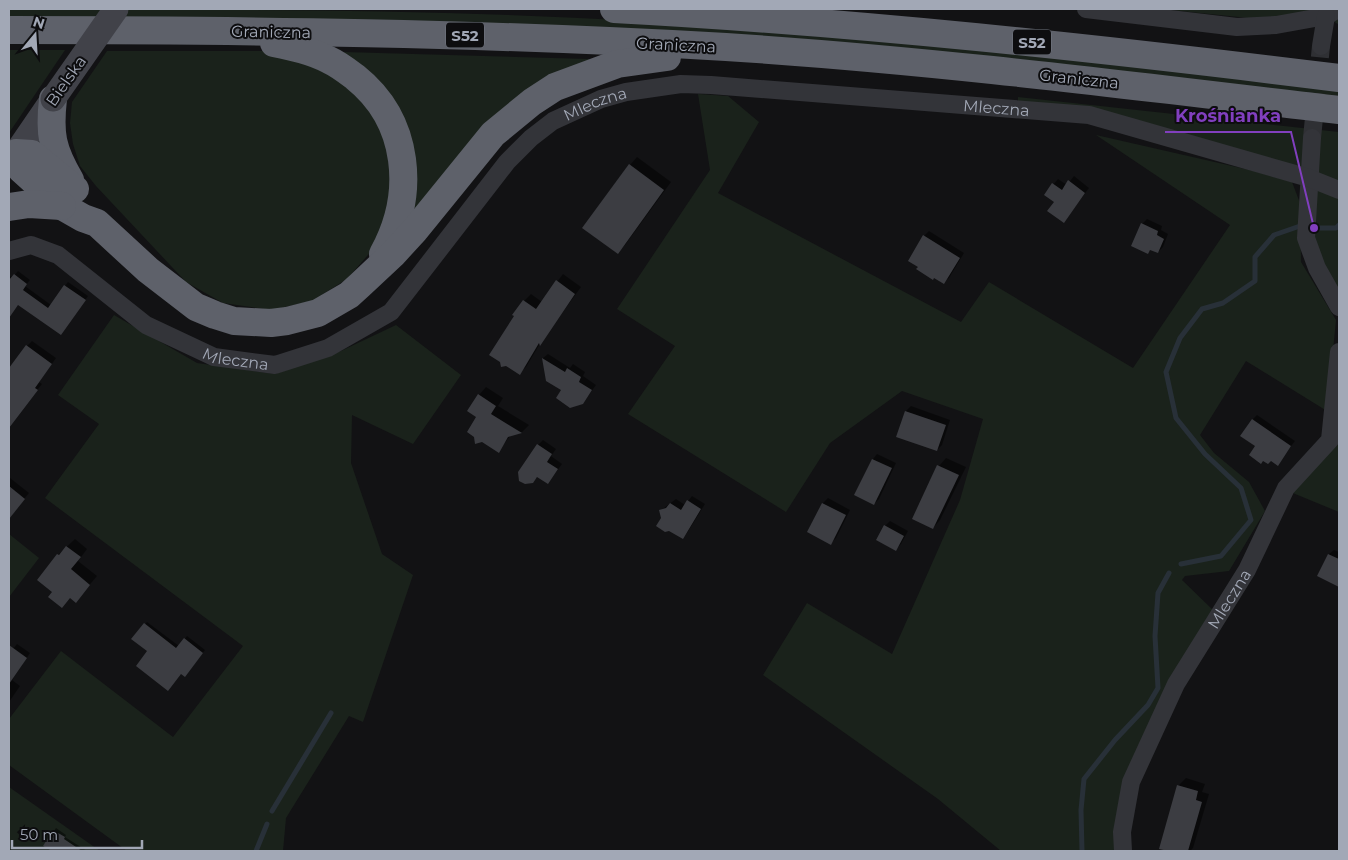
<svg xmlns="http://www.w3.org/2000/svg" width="1348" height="860" font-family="Montserrat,sans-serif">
  <rect width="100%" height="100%" fill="#121214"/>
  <g fill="#1a221b">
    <path d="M1161,9H1339V25L1320,12L1258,19Z"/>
    <path d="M9,10C219,9 429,9 639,21C873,33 1106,63 1339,89V99L1238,87L9,20Z"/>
    <path d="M9,50H65L9,133Z"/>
    <path d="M107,51H268L314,65L355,91L377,118L390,152L393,181L387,218L374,248L347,279L312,301L272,310L223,303L186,282L96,186L80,166L73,144L70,123L72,102Z"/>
    <path d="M344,52L589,59L591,62L409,223L414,180L344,54Z"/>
    <path d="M698,94L728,96L759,122L718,193L961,322L989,282L1133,368L1230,225L1096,135L1254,171L1292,182L1300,203L1301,262L1336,320L1327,411L1246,361L1200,435L1214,453L1249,482L1265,511L1229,571L1185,576L1182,580L1214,611L1129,774L1118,851H1001L938,799L763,675L807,603L892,654L960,500L983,419L902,391L830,443L786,512L628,414L675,346L617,309L710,170Z"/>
    <path d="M1018,97L1339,132V187L1018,106Z"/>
    <path d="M1313,183L1339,194V300L1311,238Z"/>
    <path d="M114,315L197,363L275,374L341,351L396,325L461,375L413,444L352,415L351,463L382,554L413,575L363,722L349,716L286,818L283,851H127L9,765V719L61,651L173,737L243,646L45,498L99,424L58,395Z"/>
    <path d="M1339,399V512L1288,491L1335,442Z"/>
    <path d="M9,534L39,558L9,597Z"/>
    <path d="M9,787L100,851H9Z"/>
  </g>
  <g fill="#0007">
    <path d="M637,157L671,182L625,245L618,252L630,165Z"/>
    <path d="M1074,176L1089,188L1064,221L1055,201L1045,194L1058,179L1067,185Z"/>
    <path d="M1147,219L1162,226L1161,230L1168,234L1163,247L1158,252L1151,249L1148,252L1142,224Z"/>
    <path d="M929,231L964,253L949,278L944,282L935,276L924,236Z"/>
    <path d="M18,271L30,280L25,286L51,305L68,282L88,296L64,330L19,303L10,314L9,313V276L13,277Z"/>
    <path d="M563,274L581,287L541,342L526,367L519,373L491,355L524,301L531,294L542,302Z"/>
    <path d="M32,341L56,358L39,382L42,384L13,420L9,417V376L19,362L27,346Z"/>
    <path d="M548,354L570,368L573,364L585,372L583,376L596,385L583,403L547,380L543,358Z"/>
    <path d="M486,387L503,398L498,406L529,425L522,432L511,435L498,451L478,417L479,395Z"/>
    <path d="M911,406L950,420L942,445L937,450L906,411Z"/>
    <path d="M1257,415L1295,441L1277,464L1253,419Z"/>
    <path d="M543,440L556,449L551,456L562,464L548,483L538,476L532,482L538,445Z"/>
    <path d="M877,454L896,463L879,499L874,504L873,459Z"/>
    <path d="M946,458L966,467L940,520L933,528L939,466Z"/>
    <path d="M10,478L29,493L10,516L9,480Z"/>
    <path d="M692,496L705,504L687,533L682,538L662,518L660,511L676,499L685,505Z"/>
    <path d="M828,498L850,510L836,538L831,543L808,532L823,503Z"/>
    <path d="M890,521L908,531L901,544L896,549L885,526Z"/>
    <path d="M75,539L87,549L78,561L97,576L76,601L71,597L54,592L58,555Z"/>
    <path d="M1334,550L1339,552L1338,585L1319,576L1329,554Z"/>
    <path d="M147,622L179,646L187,636L205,650L186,674L149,651L133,639Z"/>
    <path d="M17,644L30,653L12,680L20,686L9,702V654Z"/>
    <path d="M1186,778L1205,784L1202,792L1209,794L1193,848L1190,851H1172L1160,848L1178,786Z"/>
    <path d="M56,828L66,835L65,837L87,851H54L45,845Z"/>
  </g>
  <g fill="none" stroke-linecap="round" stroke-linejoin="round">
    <g stroke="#283038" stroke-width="5">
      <path d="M1181,564L1221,556L1251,520L1241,488L1205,454L1176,418L1166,372L1180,338L1202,309L1223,303L1255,281V257L1274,235L1300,226L1314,228H1336L1339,225"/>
      <path d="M272,811L331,713"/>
      <path d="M256,851L267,824"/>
      <path d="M1082,851L1081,810L1084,779L1115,740L1148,705L1158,688L1155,636L1158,593L1169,573"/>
    </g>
  </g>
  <g fill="#3c3d42">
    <path d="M629,164L664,190L618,254L582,228Z"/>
    <path d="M1068,180L1085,193L1064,223L1047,211L1054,202L1044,195L1052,183L1062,190Z"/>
    <path d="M1141,223L1158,231L1157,235L1164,239L1158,253L1150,250L1148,254L1131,246Z"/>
    <path d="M923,235L960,258L944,284L934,278L933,280L916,269L918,267L908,261Z"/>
    <path d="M14,274L27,284L23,290L48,308L64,285L86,300L61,335L18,305L9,318V280Z"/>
    <path d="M556,280L575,294L540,346L539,343L520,375L506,366L501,367L500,362L489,355L514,316L512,315L523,300L536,309Z"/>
    <path d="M26,345L52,364L35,388L38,390L9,428V368Z"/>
    <path d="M542,358L565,372L567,368L581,377L579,382L592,390L583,404L570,408L556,398L561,390L546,381Z"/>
    <path d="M478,394L496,406L491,414L522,433L508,437L499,453L482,442L475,444L474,437L467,432L476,417L467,411Z"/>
    <path d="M905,411L946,425L937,451L896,437Z"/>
    <path d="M1252,419L1291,446L1278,466L1271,461L1268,464L1263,461L1261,464L1249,455L1255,446L1240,436Z"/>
    <path d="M537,444L552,454L547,462L558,469L548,484L537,477L533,483L525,484L519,481L518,472Z"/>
    <path d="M872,459L892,468L874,505L854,495Z"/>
    <path d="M937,465L959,475L933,529L912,519Z"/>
    <path d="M9,486L25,499L9,519Z"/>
    <path d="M687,500L701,509L683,539L669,531L665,532L656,526L661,518L659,510L666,508L670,503L681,510Z"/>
    <path d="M822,503L846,515L831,545L807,532Z"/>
    <path d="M884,525L904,536L896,551L876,540Z"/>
    <path d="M66,546L81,557L71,569L90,585L76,603L70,598L62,608L48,597L52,592L37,580L57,554L59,555Z"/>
    <path d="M1328,554L1339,559V587L1317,576Z"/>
    <path d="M144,623L176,648L184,638L203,653L185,677L181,674L168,691L136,666L147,651L131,639Z"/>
    <path d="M9,645L27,658L9,684Z"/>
    <path d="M1177,785L1198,791L1196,800L1202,802L1188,851H1168L1159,849Z"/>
    <path d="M53,830L65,837L64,839L82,851H52L43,846Z"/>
  </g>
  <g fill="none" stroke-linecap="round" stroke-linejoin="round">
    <path stroke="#2f3034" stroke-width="18" stroke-dasharray="18 9" stroke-linecap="butt" d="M1312,138L1321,46"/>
    <g stroke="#333439" stroke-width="18">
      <path d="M1086,9L1237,27L1276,25L1326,16L1338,9"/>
      <path d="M1321,46L1326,16"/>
      <path d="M1312,138L1306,238L1317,268L1339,307"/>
      <path id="s1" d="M9,251L31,245L58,255L146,325L214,357L275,365L328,348L391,312L507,162L531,138L553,121L601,99L626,92L681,84L711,85L1089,115L1309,178L1339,190"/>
      <path id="s2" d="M1123,851L1122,832L1131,782L1176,684L1247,570L1286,488L1330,440L1339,352"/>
    </g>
    <path stroke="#414249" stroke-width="25" d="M16,153L53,99"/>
    <g stroke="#5e616a" stroke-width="28">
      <path d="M614,9C857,22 1098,48 1339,78"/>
      <path d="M9,30C248,30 487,33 726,47C931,60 1135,86 1339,110"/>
      <path d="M274,43C293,47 312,51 329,60C338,64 347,71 355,77C410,121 416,194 383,254"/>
      <path d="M53,99C49,134 52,149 70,180"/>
      <path d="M75,189L32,154L16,153L21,169L62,206L83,218L97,223L148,270L196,307L215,315L234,321L271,323L287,321L318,313L349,295L360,285L393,254L415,230L493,134L532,102L555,87L617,64L667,57"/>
      <path d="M9,207L29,204L62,206"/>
    </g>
    <path stroke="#414249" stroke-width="25" d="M53,99L116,9"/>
  </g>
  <g text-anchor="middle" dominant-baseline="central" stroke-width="4" stroke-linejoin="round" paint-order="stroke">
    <g fill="#0d0d0f" stroke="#757a84" stroke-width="1">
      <rect x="446" y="22.5" width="38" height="25" rx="4"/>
      <rect x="1013" y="29.5" width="38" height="25" rx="4"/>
    </g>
    <g font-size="15" font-weight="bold" fill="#a2a8b6">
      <text x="465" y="35">S52</text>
      <text x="1032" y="42">S52</text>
    </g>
    <g font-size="16" fill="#a2a8b6" stroke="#0d0d0f">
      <text transform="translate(271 32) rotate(1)">Graniczna</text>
      <text transform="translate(676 45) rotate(3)">Graniczna</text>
      <text transform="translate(1079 79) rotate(6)">Graniczna</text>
      <text transform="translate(66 81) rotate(-55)">Bielska</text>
      <text stroke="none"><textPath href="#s1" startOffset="726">Mleczna</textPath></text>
      <text stroke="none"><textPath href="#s1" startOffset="1131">Mleczna</textPath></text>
      <text stroke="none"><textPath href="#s1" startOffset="261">Mleczna</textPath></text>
      <text stroke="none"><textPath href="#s2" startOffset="278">Mleczna</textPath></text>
    </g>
  </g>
  <path fill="none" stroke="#813fbe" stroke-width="2" d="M1314 228L1291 132H1165"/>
  <circle fill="#813fbe" stroke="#0d0d0f" stroke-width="2" cx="1314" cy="228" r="5"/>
  <g font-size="18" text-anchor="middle" font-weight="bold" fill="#813fbe" stroke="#0d0d0f" stroke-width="4" stroke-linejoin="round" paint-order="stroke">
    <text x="1228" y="122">Krośnianka</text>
  </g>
  <rect width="1348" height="860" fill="none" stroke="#a2a8b6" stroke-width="20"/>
  <g transform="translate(35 35) rotate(18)" stroke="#0d0d0f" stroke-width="4" paint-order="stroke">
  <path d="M0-4L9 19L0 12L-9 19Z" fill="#a2a8b6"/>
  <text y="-8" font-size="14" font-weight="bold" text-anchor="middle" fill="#a2a8b6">N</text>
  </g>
  <path d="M12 840v8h130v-8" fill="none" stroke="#a2a8b6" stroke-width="2.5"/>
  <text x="20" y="840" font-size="15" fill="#a2a8b6" stroke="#0d0d0f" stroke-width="4" paint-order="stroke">50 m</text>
</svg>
